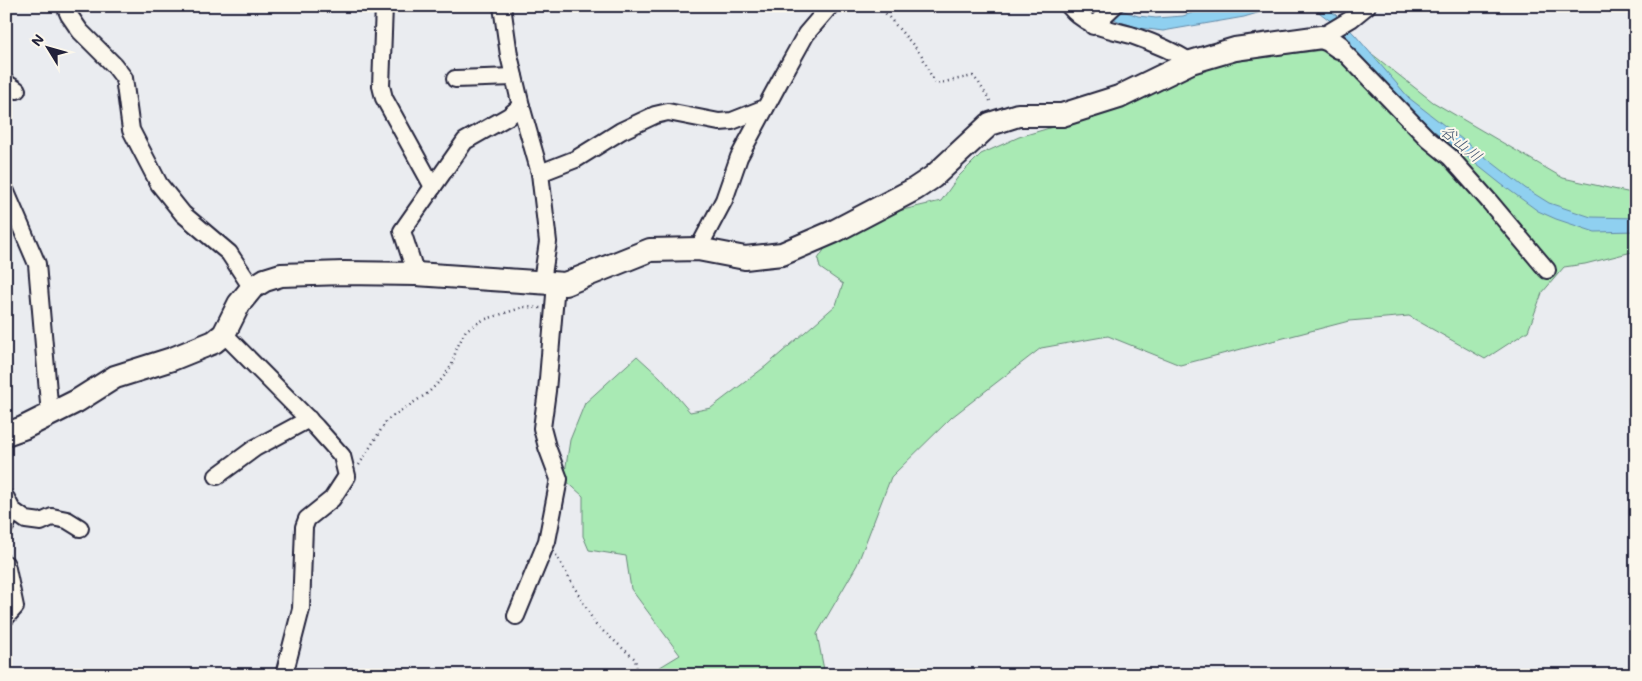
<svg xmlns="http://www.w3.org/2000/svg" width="1642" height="681" font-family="Mali,'Klee One',sans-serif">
  <rect width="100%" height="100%" fill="#eaecf0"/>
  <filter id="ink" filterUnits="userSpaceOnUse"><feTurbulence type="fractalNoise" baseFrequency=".02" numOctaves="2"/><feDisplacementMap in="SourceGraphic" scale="10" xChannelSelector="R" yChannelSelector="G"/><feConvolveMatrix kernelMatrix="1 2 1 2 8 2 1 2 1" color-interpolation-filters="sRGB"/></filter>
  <g filter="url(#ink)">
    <path fill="#a9eab4" stroke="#668678" d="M1323,50L1372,54L1433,102L1563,178L1636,194V251L1585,264L1564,267L1542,293L1528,331L1485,359L1409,316L1349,321L1180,365L1108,336L1041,348L952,417L891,477L857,565L817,634L825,675H647L680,655L631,589L626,556L589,550L583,536V496L564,479L570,440L585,403L637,356L660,377L690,412L711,408L766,366L836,305L843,284L820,268L818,259L829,242L894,212L941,201L958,177L981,154L1019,137L1063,124L1197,68L1271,56Z"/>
    <g fill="#8fd0f0" stroke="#638aa8">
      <path d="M1091,6H1110L1138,16L1156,18L1183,16L1213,6H1281L1244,17L1163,31L1139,28L1118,21Z"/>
      <path d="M1311,6H1324L1336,15L1355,35L1409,98L1525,188L1549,203L1591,217L1636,218V231L1595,232L1556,219L1538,211L1501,184L1403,106L1380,82L1333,23Z"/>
    </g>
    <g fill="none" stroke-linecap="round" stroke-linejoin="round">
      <defs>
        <g id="street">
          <path d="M65,6L69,15L80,31L114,65L124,78L131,130L159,184L183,214L229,253L252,288"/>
          <path d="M384,6L381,86L384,98L433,187"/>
          <path d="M502,6L509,55L521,106L540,173L548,242L542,281"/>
          <path d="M1069,6C1088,29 1109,28 1134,36C1154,43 1173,51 1191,62"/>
          <path d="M1093,26L1114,6"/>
          <path d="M1321,37L1351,19L1367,6"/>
          <path d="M1339,47L1428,139L1450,157L1489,201L1547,270"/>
          <path d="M455,79L514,77"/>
          <path d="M6,83L17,90"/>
          <path d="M540,173L576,159L621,131L655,115L668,112L719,122L732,121L765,108"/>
          <path d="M6,192L37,264L50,415"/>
          <path d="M698,249L724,200L739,157L781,79L806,34L830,6"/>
          <path d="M416,274L402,231L465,141L509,116L521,106"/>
          <path d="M224,334L316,427L342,456L347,476L332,499L307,519L304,527L301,609L284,675"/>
          <path d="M217,476L255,448L309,419"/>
          <path d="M6,498L12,510L6,525"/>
          <path d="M12,510L26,520L41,522L52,517L67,520L80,528"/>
          <path d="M6,564L15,607L6,617"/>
          <path d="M516,616L547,541L559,479L547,447L542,428L547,391L556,283"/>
        </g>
        <path id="secondary" d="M6,434L23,428L77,401L115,377L172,359L214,342L224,334L239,304L252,288L265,280L281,275L344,273L416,274L565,284L650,250L698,249L745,258L782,254L833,232L915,189L933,177L990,124L1018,115H1062L1119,97L1191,62L1235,49L1321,37L1329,40L1339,47"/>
      </defs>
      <use href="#street" stroke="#22223b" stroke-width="20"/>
      <use href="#secondary" stroke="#22223b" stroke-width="26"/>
      <g stroke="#22223b" stroke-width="2.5" stroke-dasharray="1 4" stroke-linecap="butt">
        <path d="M879,6L921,54L935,84L973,76L979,83L992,104"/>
        <path d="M359,465L387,420L428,393L442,379L452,365L456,350L466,330L483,320L524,307L541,308"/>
        <path d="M556,555L596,625L635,659L638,675"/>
      </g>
      <use href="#street" stroke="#fbf7ec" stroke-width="16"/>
      <use href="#secondary" stroke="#fbf7ec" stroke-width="22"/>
    </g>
  </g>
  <g text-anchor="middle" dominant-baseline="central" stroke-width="4" stroke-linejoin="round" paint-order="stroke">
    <g font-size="16" font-style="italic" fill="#435671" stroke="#fbf7ec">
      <text transform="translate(1462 143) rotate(40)">谷山川</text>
    </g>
  </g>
  <rect width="1642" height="681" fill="none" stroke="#fbf7ec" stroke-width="25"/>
  <rect x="12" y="12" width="1617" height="656" fill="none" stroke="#22223b" stroke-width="2" filter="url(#ink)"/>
  <g transform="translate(48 48) rotate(307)" stroke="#fbf7ec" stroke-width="4" paint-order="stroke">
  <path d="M0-4L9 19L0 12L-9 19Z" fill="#22223b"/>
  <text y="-8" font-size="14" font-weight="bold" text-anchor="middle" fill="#22223b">N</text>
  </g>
</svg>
